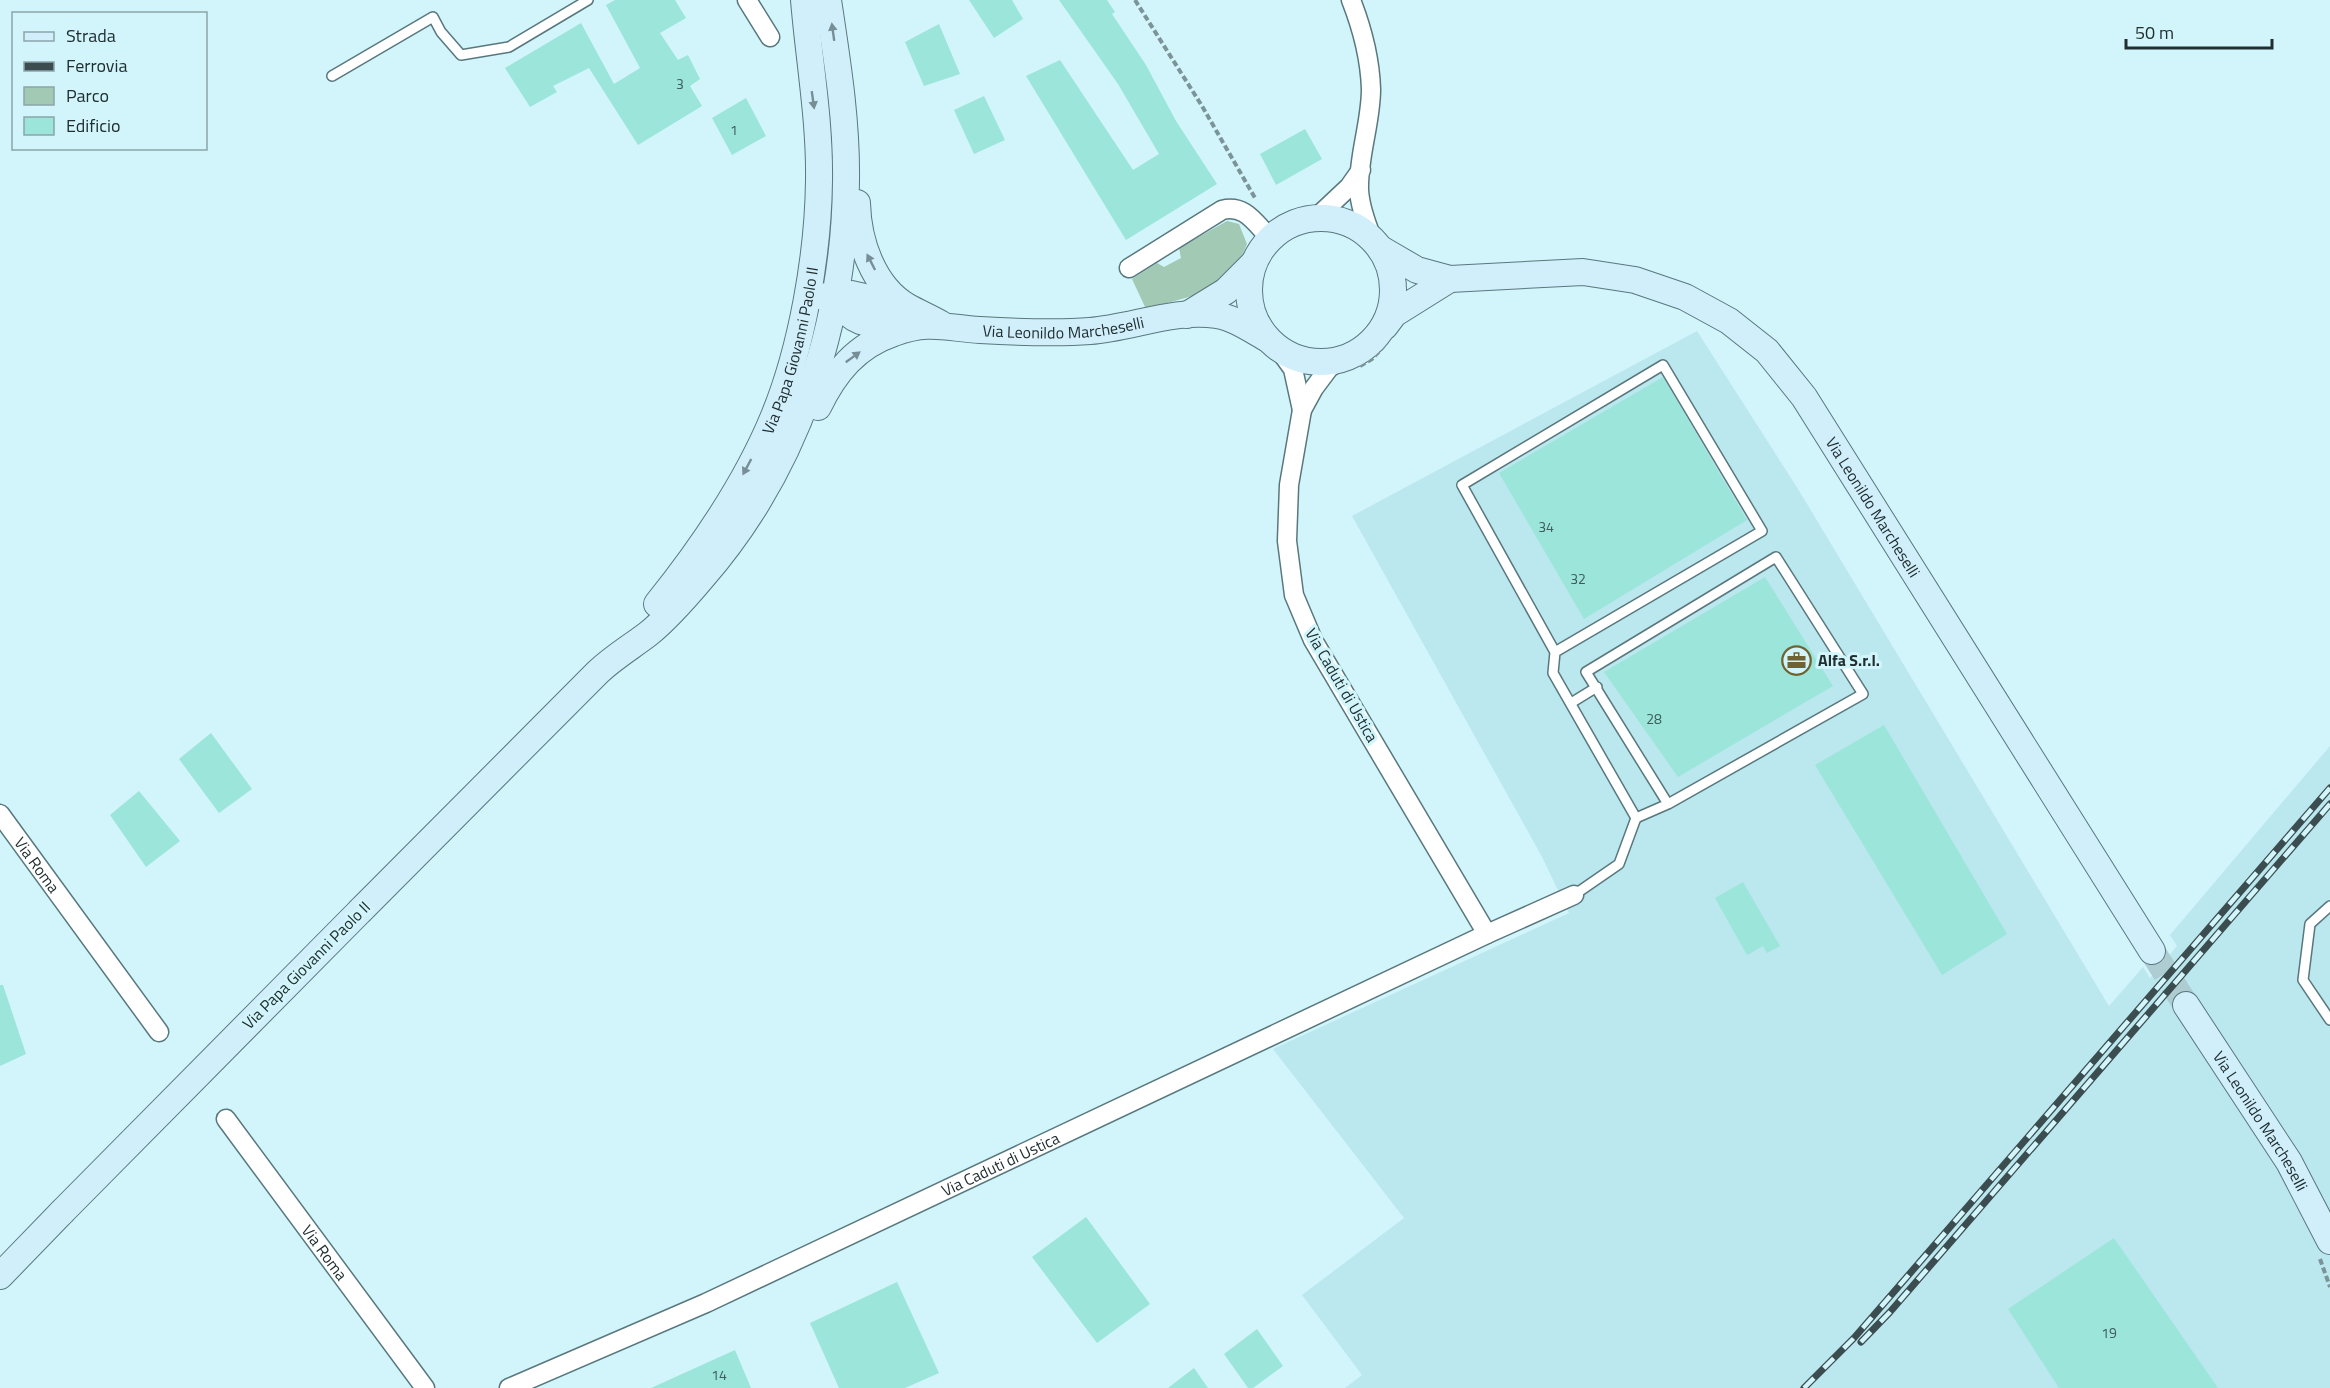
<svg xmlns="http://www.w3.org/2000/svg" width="2330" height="1388" font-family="'Titillium Web',sans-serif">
  <rect width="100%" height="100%" fill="#d1f5fb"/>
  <path fill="#bbe7ee" d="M1697,331L1798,489L2109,1006L2143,967L2150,978L2177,946L2170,935L2330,746V1388H1345L1362,1375L1302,1295L1404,1218L1273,1049L1569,913L1541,855L1352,516Z"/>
  <path fill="#a1c9b4" d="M1227,221L1239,224L1247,244L1240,260L1217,289L1146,309L1132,279L1157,263L1164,267L1181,258L1179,248Z"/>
  <g fill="#9ce5db">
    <path d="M615,0H675L686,18L660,33L678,60L688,55L700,79L690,86L702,106L638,145L589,68L553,86L557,92L530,107L505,68L581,23L614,84L640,68L606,5Z"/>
    <path d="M969,0H1012L1023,19L994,38Z"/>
    <path d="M1059,0H1107L1115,12L1112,14L1146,65L1176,121L1217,184L1126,240L1026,76L1060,60L1133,170L1159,154L1118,84Z"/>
    <path d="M939,24L960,74L924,86L905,42Z"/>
    <path d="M984,96L1005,140L974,154L954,110Z"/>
    <path d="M746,98L766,136L732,155L712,118Z"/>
    <path d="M1305,129L1322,159L1276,185L1260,154Z"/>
    <path d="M1663,377L1747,520L1584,619L1499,473Z"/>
    <path d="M1765,577L1833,686L1678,777L1604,672Z"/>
    <path d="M1884,725L2007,934L1942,975L1815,765Z"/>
    <path d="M211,733L252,789L219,813L179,759Z"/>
    <path d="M139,791L180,841L146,867L110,815Z"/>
    <path d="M1743,882L1780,946L1767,953L1763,946L1747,955L1715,898Z"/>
    <path d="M0,985H3L26,1054L0,1066Z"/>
    <path d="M1086,1217L1150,1304L1097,1343L1032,1257Z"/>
    <path d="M2114,1238L2218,1388H2059L2008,1309Z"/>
    <path d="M897,1282L939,1373L905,1388H839L810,1323Z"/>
    <path d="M1257,1329L1283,1366L1253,1388H1248L1224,1354Z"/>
    <path d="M735,1350L751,1388H651Z"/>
    <path d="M1194,1368L1208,1388H1168Z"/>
  </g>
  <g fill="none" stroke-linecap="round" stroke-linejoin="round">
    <path stroke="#aecdd2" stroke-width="26" stroke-dasharray="26 13" stroke-linecap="butt" d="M2152,951L2186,1005"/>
    <defs>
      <g id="lane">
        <path d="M332,76L433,17L441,32L461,55L509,47L588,0"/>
        <path d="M1555,652L1762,531L1663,365L1462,485L1555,652L1553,673L1636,818L1619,864L1574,895"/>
        <path d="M1571,703L1597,687"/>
        <path d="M1636,818L1668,804L1863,694L1776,557L1586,672L1668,804"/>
        <path d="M2330,906L2310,924L2303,980L2330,1020"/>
      </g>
      <g id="street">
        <path d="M747,0L770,37"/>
        <path d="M1351,0C1362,28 1370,59 1371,89C1371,123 1358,156 1359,190C1360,207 1366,223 1372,238"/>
        <path d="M1316,218L1349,187L1361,170"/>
        <path d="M1129,268L1222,210C1245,204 1255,223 1270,238"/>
        <path d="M1280,351L1293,369L1302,410"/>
        <path id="s1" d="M0,814L159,1032"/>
        <path d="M1487,934L1574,895"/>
        <path id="s2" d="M226,1119L425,1388"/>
        <path id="s3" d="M509,1388L706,1303L1487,934L1313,640L1294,595L1287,541L1289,485L1302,410L1314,388L1329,368L1343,359"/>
      </g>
      <g id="secondary">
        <path d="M857,203C858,241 873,287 908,307C919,313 931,318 941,324"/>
        <circle cx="1321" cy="290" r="72"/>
        <path id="s4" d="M1381,249L1417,270L1450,279L1583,272L1635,280L1685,297L1729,321L1767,351L1804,397L2152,951"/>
        <path d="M820,296L835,299L851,294L904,306"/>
        <path d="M835,299C857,330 873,323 908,325"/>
        <path d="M1187,315L1226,291L1253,264"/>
        <path d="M1385,326L1394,314L1450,279"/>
        <path id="s5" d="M818,407C835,372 856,346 894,333C929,320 946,328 980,330C1015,332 1054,334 1090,331C1131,328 1174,309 1216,315C1235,318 1250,329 1266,338"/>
        <path id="s6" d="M657,604C702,548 746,484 774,416C802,348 818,255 819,181C820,121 809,60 804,0"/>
        <path d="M361,910L598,672C614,657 631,647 648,634C667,619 686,597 702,578C797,469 845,325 846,181C847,120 837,60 828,0"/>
        <path id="s7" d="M2186,1005L2289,1162L2330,1241"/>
        <path d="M0,1276L62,1212"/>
      </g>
    </defs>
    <use href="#lane" stroke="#58787d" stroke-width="12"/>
    <use href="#street" stroke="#58787d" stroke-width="21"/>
    <use href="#secondary" stroke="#58787d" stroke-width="28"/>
    <g stroke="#7b9498" stroke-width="4" stroke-dasharray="6 3" stroke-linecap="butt">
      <path d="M1135,0L1202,106L1255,198"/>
      <path d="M1360,366L1372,359L1384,346"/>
      <path d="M2320,1259L2330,1287"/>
    </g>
    <use href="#lane" stroke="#fff" stroke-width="9"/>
    <use href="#street" stroke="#fff" stroke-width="18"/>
    <use href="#secondary" stroke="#d1eefb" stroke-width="26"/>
    <defs>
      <g id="rail">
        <path d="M1861,1342L1890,1312L2330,804"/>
        <path d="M1804,1388L1854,1338L2330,788"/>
      </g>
    </defs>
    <use href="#rail" stroke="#3c4d50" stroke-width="7"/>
    <use href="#rail" stroke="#d1f5fb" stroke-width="4.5" stroke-dasharray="14" stroke-linecap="butt"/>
    <defs>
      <path id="secondary-bridge" d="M62,1212L361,910"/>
    </defs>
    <use href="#secondary-bridge" stroke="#58787d" stroke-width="28" stroke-linecap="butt"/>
    <use href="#secondary-bridge" stroke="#d1eefb" stroke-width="26"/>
  </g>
  <defs><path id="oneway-solid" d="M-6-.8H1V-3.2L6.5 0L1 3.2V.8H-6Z" transform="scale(1.5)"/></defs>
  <g fill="#788e96">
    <use href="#oneway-solid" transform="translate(833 32) rotate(-98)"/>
    <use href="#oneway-solid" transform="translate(813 100) rotate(82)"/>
    <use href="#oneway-solid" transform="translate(871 262) rotate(-117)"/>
    <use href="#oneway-solid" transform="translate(853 357) rotate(-36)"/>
    <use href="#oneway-solid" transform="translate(747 467) rotate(118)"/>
  </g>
  <defs>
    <symbol id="office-ring" viewBox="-11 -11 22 22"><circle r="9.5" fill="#d1f5fb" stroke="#706330" stroke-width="1.5"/><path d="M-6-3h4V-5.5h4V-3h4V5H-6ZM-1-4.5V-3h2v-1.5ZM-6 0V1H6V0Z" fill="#706330"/></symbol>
  </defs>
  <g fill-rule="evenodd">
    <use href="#office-ring" x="1780" y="644" width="33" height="33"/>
  </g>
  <g text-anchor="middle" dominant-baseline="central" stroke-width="6" stroke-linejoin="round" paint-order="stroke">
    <g font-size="14" fill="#3f5c5b">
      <text x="680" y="83">3</text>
      <text x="734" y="129">1</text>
      <text x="1546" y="526">34</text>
      <text x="1578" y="578">32</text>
      <text x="1654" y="718">28</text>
      <text x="2109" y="1332">19</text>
      <text x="719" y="1374">14</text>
    </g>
    <g font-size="16" fill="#202e30" stroke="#d1f5fb">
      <text stroke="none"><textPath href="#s5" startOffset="280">Via Leonildo Marcheselli</textPath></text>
      <text stroke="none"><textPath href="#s6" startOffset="290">Via Papa Giovanni Paolo II</textPath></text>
      <text stroke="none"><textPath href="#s4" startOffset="602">Via Leonildo Marcheselli</textPath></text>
      <text transform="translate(1342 685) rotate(60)">Via Caduti di Ustica</text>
      <text stroke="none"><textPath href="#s1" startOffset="63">Via Roma</textPath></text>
      <text transform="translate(306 965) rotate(-45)">Via Papa Giovanni Paolo II</text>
      <text stroke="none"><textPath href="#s7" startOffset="138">Via Leonildo Marcheselli</textPath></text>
      <text stroke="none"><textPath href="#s3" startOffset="540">Via Caduti di Ustica</textPath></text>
      <text stroke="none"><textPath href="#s2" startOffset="166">Via Roma</textPath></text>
    </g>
    <g font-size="16" font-weight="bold" fill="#202e30" stroke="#d1f5fb" text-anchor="start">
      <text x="1818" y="660">Alfa S.r.l.</text>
    </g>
  </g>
  <rect x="12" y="12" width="195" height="138" fill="#d1f5fb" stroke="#8aa5aa" stroke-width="1.5"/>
  <rect x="24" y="32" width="30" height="9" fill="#d1eefb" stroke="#8aa5aa" stroke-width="1.5"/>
  <text x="66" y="42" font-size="18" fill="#202e30">Strada</text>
  <rect x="24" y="62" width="30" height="9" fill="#3c4d50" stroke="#8aa5aa" stroke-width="1.5"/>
  <text x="66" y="72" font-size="18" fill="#202e30">Ferrovia</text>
  <rect x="24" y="87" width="30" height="18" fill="#a1c9b4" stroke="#8aa5aa" stroke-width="1.5"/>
  <text x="66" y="102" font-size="18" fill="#202e30">Parco</text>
  <rect x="24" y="117" width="30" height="18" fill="#9ce5db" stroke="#8aa5aa" stroke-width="1.5"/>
  <text x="66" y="132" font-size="18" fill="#202e30">Edificio</text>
  <path d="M2126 39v9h146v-9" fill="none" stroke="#202e30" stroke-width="3"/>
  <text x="2135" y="39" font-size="18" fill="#202e30" stroke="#d1f5fb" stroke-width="4.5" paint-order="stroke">50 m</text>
</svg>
